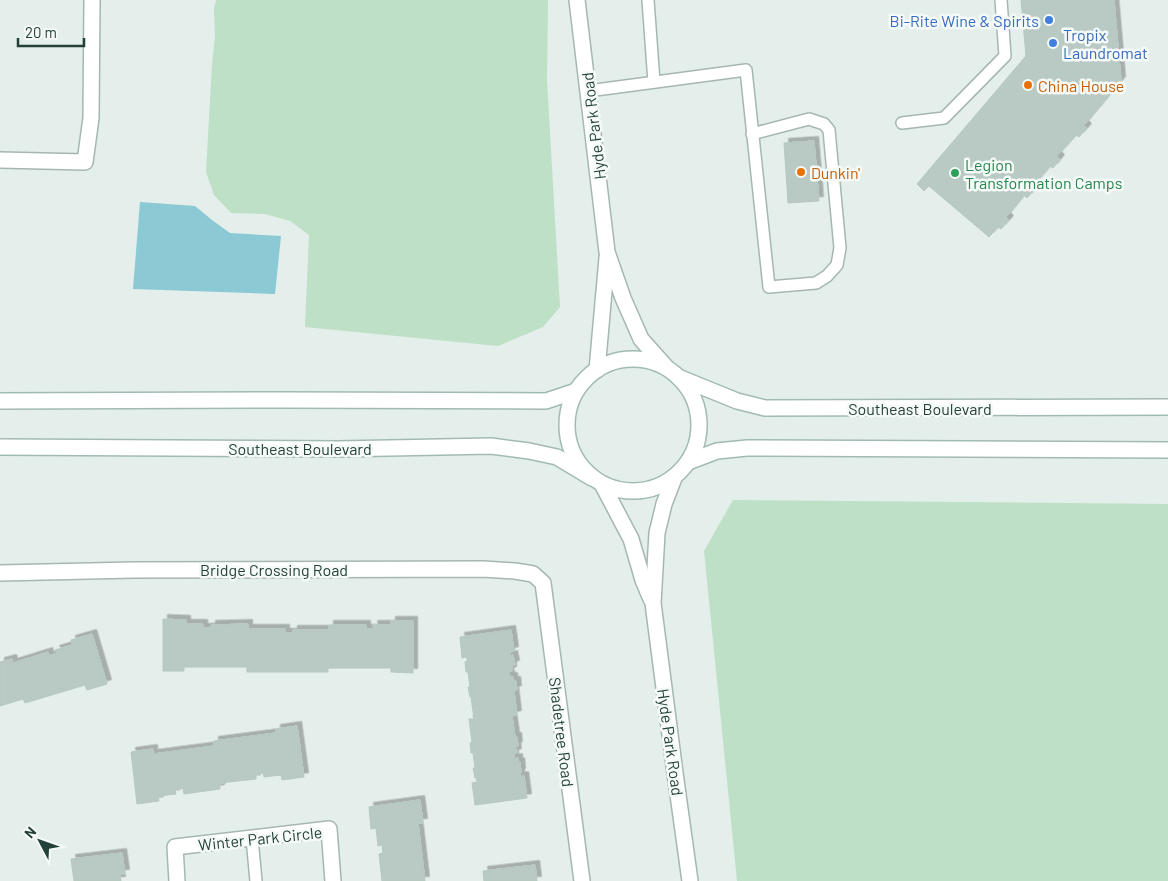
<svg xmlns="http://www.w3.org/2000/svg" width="1168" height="881" font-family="Barlow,sans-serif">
  <defs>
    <filter id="shadow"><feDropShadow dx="4.5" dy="-4.5" stdDeviation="0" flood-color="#0004"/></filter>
  </defs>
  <rect width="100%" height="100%" fill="#e4eeea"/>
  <g fill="#bde0c6">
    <path d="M216,0H548L547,80L560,307L543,327L498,346L305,327L309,235L290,221L265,214L231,213L214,195L206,172L212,64L215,36L214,9Z"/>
    <path d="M733,500L1168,504V881H737L704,551Z"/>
  </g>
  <path fill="#8bc9d5" d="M140,202L195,206L212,220L230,233L281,236L275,294L133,289Z"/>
  <g fill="#b9c9c3" stroke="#b6c8c1" filter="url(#shadow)">
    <path d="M1021,0H1114L1121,81L1084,125L1087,128L1079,137L1076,135L1057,156L1060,159L1053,168L1050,166L1032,187L1035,189L1027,198L1024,195L1006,217L1009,220L1001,229L998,227L989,237L929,186L924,191L917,184L1026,56Z"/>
    <path d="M814,141L819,201L788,203L784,143Z"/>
    <path d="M163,619L186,620V624H203V628H211V625L248,624V629H285V633H293V630H329V625H366V629H374L373,625H391V621H413V673L391,672V668H328V672H247V667H184V671H163Z"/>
    <path d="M511,630L514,651L510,652V656L513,655L515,665H512V671L509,672L510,677H513V681H516L517,690L514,691L517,715L512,716L515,737H517L518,746L516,747L517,753L514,754V759L518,758V763L520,762L521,773H520V777L524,776L527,798L475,805L472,783L477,782V778H475L473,768H475L473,753H471L470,743L472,742L469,719H474L471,697H470L468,687H470L468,672H466L465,662L467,661V657L462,658L460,637Z"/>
    <path d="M92,634L107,684L87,690L85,685L25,703L23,699L0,706V662L12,659L13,663L48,652L49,656L57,653L55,650L72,645L71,640Z"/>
    <path d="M297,726L304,777L282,780L281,775L264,777L263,773L256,774V779L220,783V789L184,794L183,788L175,790L176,794L158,796L159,801L137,804L131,752L153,749V754L214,746V741L276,733V729Z"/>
    <path d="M420,800L423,823H418L425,881H382L379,854L383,853L382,845L378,846L376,828L371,829L369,807Z"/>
    <path d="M122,853L125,874H120L121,881H74L71,859Z"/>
    <path d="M535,865L537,881H484L483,871Z"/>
  </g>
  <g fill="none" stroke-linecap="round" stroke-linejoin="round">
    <defs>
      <g id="service">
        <path d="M648,0L654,82"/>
        <path d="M588,91L746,70L769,287L816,283L827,276L837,265L840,248L829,130L824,124L809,119L752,134"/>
        <path d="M902,123L944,118L1005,56L1001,0"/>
        <path d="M252,838L256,881"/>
      </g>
      <g id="minor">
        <path d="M0,160L85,162L91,118L92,0"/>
        <path d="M674,478L664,504L657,533L653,603L675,773L690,881"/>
        <path d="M602,484L631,539L643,580L651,599"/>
        <path d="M0,573L134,570L483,569L515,571L533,574L543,583L582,881"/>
        <path d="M177,881L175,847L329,829L333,881"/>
      </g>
      <g id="tertiary">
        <path d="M577,0L607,252L623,298L641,339L666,367"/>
        <path d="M597,370L607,258"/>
      </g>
      <g id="secondary">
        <circle cx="633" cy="425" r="66"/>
        <path d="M678,377L737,401L765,408L1168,407"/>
        <path d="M0,401L283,400L546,401L576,391"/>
        <path d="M0,447L338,449L491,446L529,451L557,457L592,478"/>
        <path d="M688,462L717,451L747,448L1168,450"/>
      </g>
    </defs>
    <use href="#service" stroke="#a6b7b1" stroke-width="14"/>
    <use href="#minor" stroke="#a6b7b1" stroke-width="18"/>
    <use href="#tertiary" stroke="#a6b7b1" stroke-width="18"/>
    <use href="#secondary" stroke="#a2bbb2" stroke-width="18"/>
    <use href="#service" stroke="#fff" stroke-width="11"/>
    <use href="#minor" stroke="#fff" stroke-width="15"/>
    <use href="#tertiary" stroke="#fff" stroke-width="15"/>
    <use href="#secondary" stroke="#fff" stroke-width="15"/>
  </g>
  <g fill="#3f7fe0" stroke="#f5faf8" stroke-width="2">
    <circle cx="1049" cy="20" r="5"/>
    <circle cx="1053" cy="43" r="5"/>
  </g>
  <g fill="#e8710a" stroke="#f5faf8" stroke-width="2">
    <circle cx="1028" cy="85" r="5"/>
    <circle cx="801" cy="172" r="5"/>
  </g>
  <circle fill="#2e9e5b" stroke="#f5faf8" stroke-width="2" cx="955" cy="173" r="5"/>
  <g text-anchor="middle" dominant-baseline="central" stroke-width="5" stroke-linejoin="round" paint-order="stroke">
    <g font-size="16" fill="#366cbe" stroke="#f5faf8" text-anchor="end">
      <text x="1039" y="20">Bi-Rite Wine &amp; Spirits</text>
      <text x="1063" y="34" text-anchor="start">Tropix<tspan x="1063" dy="18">Laundromat</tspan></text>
    </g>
    <g font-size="16" fill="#c56008" stroke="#f5faf8" text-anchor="start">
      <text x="1038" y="85">China House</text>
      <text x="811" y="172">Dunkin'</text>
    </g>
    <g font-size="16" fill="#234139" stroke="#f5faf8">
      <text transform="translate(593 126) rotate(-97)">Hyde Park Road</text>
      <text x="920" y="408">Southeast Boulevard</text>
      <text x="300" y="448">Southeast Boulevard</text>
      <text x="274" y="569">Bridge Crossing Road</text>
      <text transform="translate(562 732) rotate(83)">Shadetree Road</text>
      <text transform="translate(671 742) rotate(82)">Hyde Park Road</text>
      <text transform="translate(260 838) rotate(-6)">Winter Park Circle</text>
    </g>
    <g font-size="16" fill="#27864d" stroke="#f5faf8" text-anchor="start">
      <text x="965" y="164">Legion<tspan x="965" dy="18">Transformation Camps</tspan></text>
    </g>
  </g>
  <g transform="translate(40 841) rotate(311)" stroke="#f5faf8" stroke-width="4" paint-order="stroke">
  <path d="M0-4L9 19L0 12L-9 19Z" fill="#234139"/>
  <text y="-8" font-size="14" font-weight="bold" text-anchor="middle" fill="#234139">N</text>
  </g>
  <path d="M18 38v8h66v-8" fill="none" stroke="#234139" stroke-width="2.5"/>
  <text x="25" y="38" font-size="15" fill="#234139" stroke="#f5faf8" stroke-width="4" paint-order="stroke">20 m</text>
</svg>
